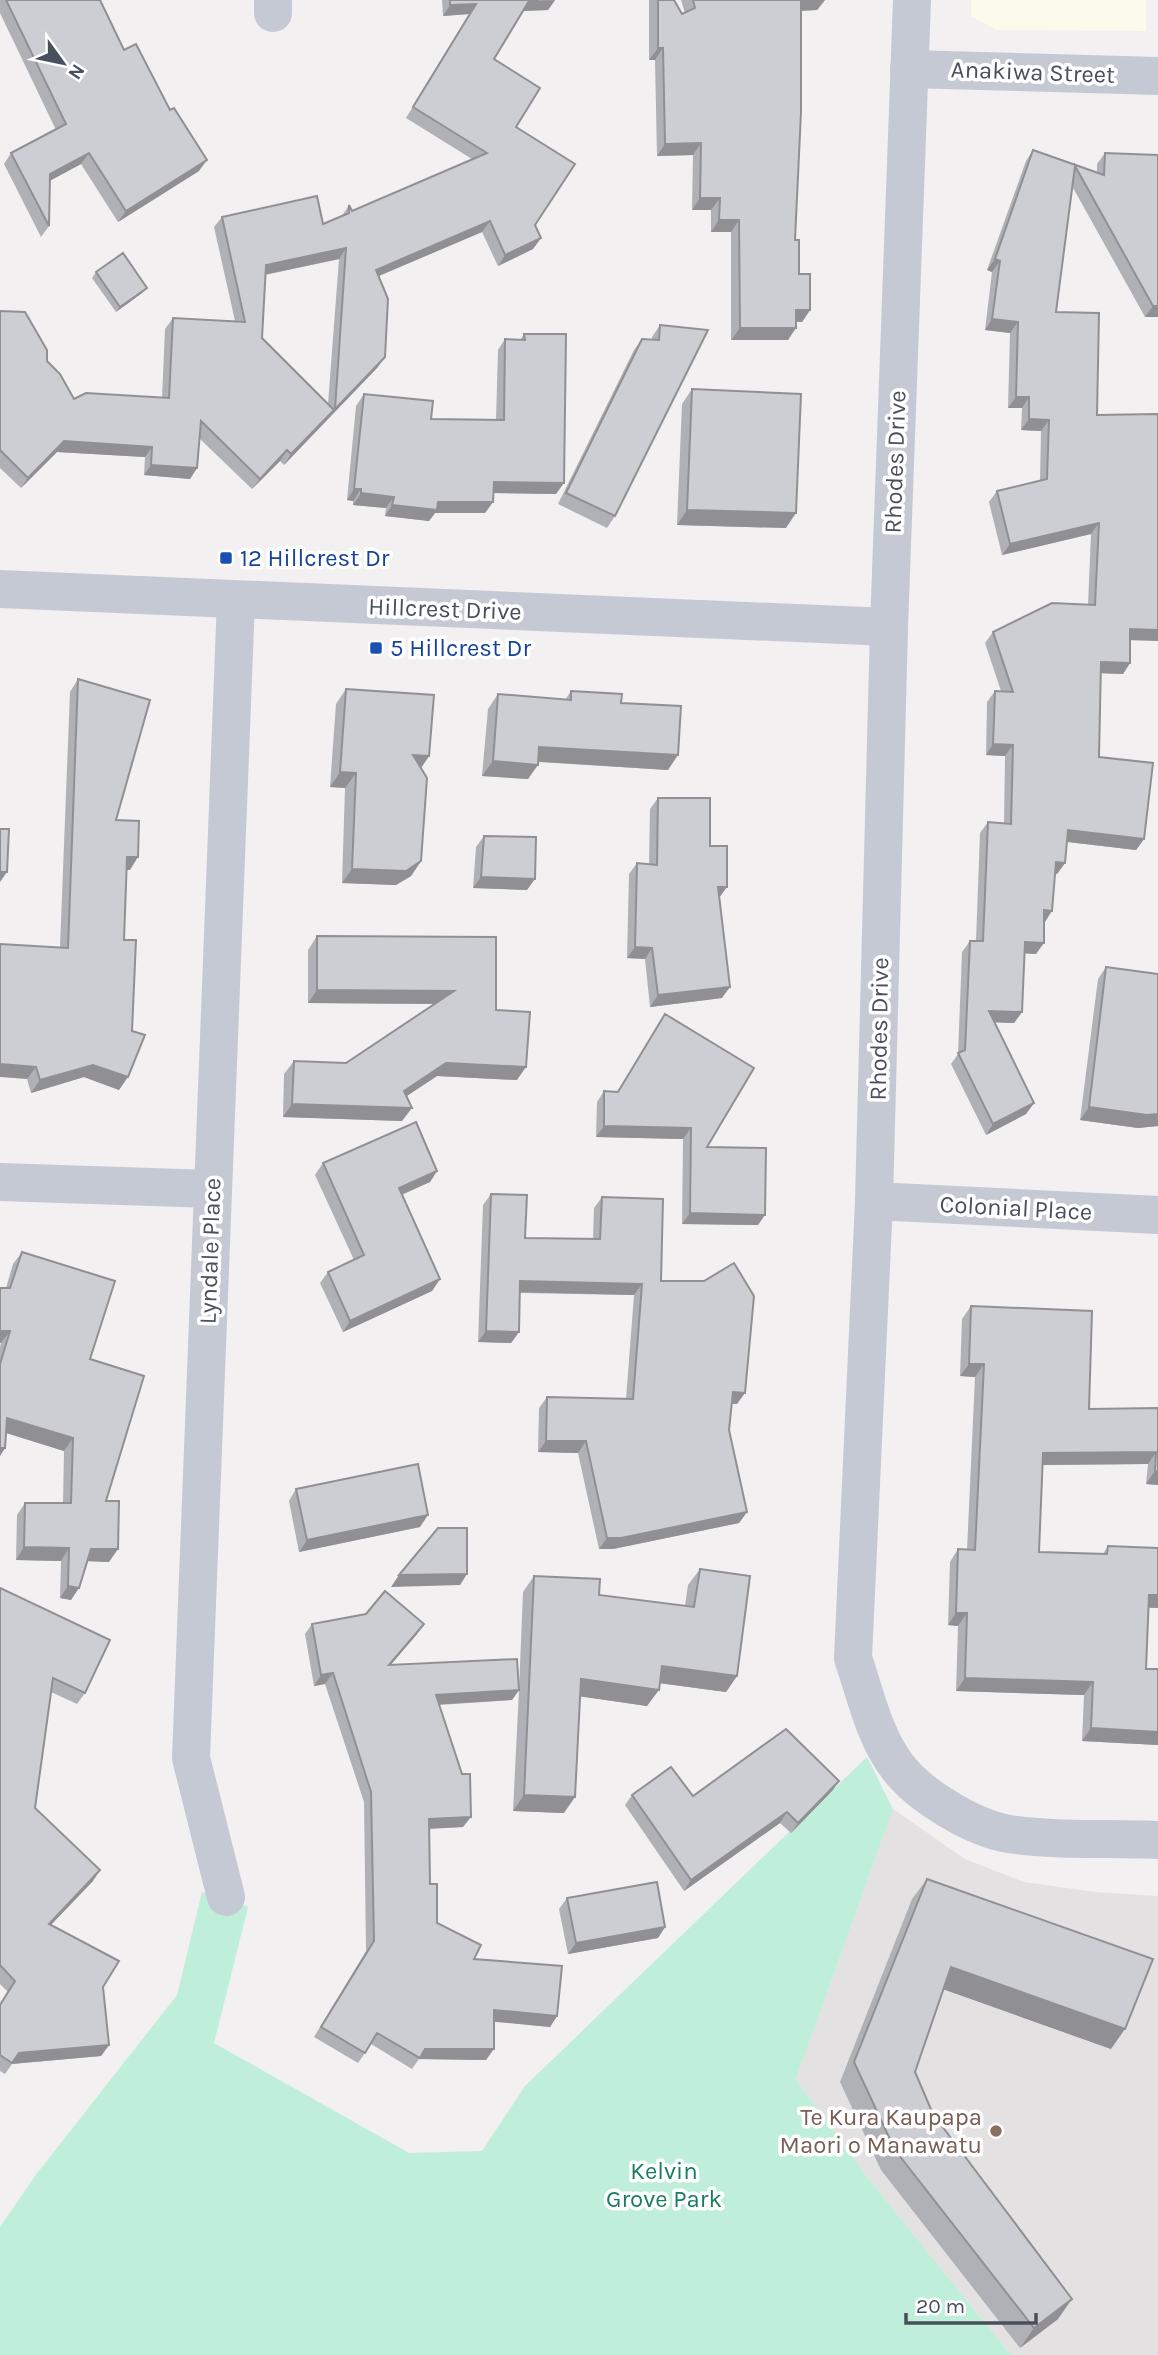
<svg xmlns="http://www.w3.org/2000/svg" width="1158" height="2355" font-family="Karla,sans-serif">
  <rect width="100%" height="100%" fill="#f2f0f0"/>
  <path fill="#fcfaea" d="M971,0H1146V31L996,30L971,16Z"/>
  <path fill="#e3e1e2" d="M893,1809L965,1859L1024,1882L1095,1892L1158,1896V2355H1011L871,2182L796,2079Z"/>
  <path fill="#bfefdb" d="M867,1757L893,1809L796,2079L871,2182L1011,2355H0V2227L35,2176L177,1995L202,1892L248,1907L214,2043L409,2153L482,2151L525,2086Z"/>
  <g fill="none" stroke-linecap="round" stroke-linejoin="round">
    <g stroke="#c4c9d4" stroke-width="38">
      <path d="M273,0V13"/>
      <path d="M912,0L889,627L874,1201L853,1658C865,1693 874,1736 897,1766C918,1795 973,1828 1009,1834C1054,1841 1111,1838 1158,1840"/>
      <path d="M909,69L1158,76"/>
      <path d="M0,589L889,627"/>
      <path d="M0,1182L212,1189"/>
      <path d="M874,1201L1158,1215"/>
      <path d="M226,1897L191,1758L236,600"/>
    </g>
  </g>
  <g fill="#b0b1b6" fill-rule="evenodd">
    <path d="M0,0H100L124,50L199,171L118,222L81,164L49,181V226L41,237L4,164L11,153L56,130L0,13Z"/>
    <path d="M442,0H555L548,10L523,11L494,59L516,127L535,225L541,238L533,249L498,266L482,232L379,276L385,357L377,368L284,465L280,461L252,489L199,438L197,468L190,479L144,475L145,457L57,452L21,488L0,468V311L47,361L74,399L162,398L165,329L173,318L235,321L214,227L222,217L323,224L342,216L349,205L352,211L472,159L406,118L469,14L443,16ZM339,259L328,404L262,338L265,275Z"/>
    <path d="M649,0H674L682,14L685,13L681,0H825L817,10L801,11L795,240L799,274L810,310L802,322H796L788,340H731V232H711V210H692L693,155L657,156L655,60H649Z"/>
    <path d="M1033,150L1097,172V164L1105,153L1158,155V317H1145L1072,186L1056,312L1097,415L1130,640V663L1123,674L1101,673L1099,757L1144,839L1136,850L1067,842L1065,863L1057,874H1055L1045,922L1036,954L1025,953L1022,1012L1014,1023L995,1022L1034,1103L1026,1114L986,1135L951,1064L958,1054L962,952L970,941H976L980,833L988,822L1004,823L1005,756L986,755L987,702L995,691H1001L985,643L993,632L1088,605L1091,534L1002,555L989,502L997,491L1040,481L1041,431L1021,430L1022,408H1008L1010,333L985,330L992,272L987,270L1026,161Z"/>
    <path d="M96,272L142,293L116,312L92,278Z"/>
    <path d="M660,325L708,330L615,516L607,528L558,504L634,350L642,339L652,340V337Z"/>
    <path d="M524,334L556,494L494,493L493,502L485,513H435L429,521L385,516L386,508L353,505V501L347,500L356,406L364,394L431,419L496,420L498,350L505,339L520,340Z"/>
    <path d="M692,389L786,528L677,525L682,404Z"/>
    <path d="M78,679L130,870H126L119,1090L84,1077L31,1093L27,1079L60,947L70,692Z"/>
    <path d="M346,689L429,756L421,768V861L411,876L396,885L342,883L345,788L330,787L336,704Z"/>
    <path d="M571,691L621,703L668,770L538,762L528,779L482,776L488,709L498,694L565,700Z"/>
    <path d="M658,798L710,846L720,897L722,998L650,1007L645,959L627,958L629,874L637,863L649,864L650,809Z"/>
    <path d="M484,836L527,890L473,888L476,847Z"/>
    <path d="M317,936L496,1010L517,1080L437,1076L406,1096L402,1121L283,1117L284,1074L294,1061L346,1063L435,1004L308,1003V950Z"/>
    <path d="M1106,967L1158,974V1126L1138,1128L1080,1120L1098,979Z"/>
    <path d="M665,1014L707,1147L758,1225L682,1224L683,1139L596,1137L597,1102L604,1091L617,1092Z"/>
    <path d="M323,1163L437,1171L430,1182L402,1195L440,1279L432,1291L343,1332L320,1283L328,1272L354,1260L315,1175Z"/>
    <path d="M491,1194L525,1238L593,1239L594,1208L602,1197L661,1281L737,1404H732L729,1430L747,1512L739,1523L613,1549H599L578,1453L538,1452L539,1408L547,1397L626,1399L634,1295L519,1293V1332L511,1343L478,1342L483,1205Z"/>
    <path d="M22,1252L90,1359L106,1501L109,1562L87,1561L71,1600L60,1598L61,1561L16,1560L17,1515L25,1503H63L64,1451L6,1433L5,1448L0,1456V1348L1,1343H0V1288H6L13,1264Z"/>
    <path d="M971,1306L1089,1409L1158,1408V1485L1146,1484L1148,1464L1043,1465L1039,1552L1103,1554L1108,1546L1158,1548V1608H1148L1146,1669H1158V1745L1082,1741L1084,1695L956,1691L958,1626L948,1625L950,1562L958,1549L967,1550L975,1377L960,1376L962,1319Z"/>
    <path d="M296,1489L420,1527L299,1552L289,1501Z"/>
    <path d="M700,1569L737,1676L726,1692L659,1683L647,1706L580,1696L564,1813L513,1811L519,1690L512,1700L439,1705L463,1827L429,1829L430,1884L437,1923L474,1959L557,2016L550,2027L494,2021L486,2060L419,2059L412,2069L371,2044L358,2063L314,2037L366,1951L364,1802L325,1684L314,1686L305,1634L312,1624L417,1634L390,1665L519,1690L523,1592L534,1576L599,1595L685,1606L688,1585Z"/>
    <path d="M0,1588L85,1693L77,1704L51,1692L35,1808L93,1881L51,1925L103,1987L109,2045L101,2056L12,2064L5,2074L0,2071V2004L8,1992L0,1984Z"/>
    <path d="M839,1781L832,1791L791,1833L780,1823L684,1891L625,1805L632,1795L693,1796Z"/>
    <path d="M927,1879L1111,2049L943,1989L915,2072L933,2114L1058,2319L1020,2348L881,2170L840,2082L912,1899Z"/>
    <path d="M567,1898L665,1927L658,1938L568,1954L559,1909Z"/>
  </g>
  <g fill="#909094">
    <path d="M555,0L548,10L522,11L529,1Z"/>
    <path d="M800,0H825L817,10L792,11Z"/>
    <path d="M476,4L469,14L443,16L450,5Z"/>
    <path d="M658,48H663L655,60H649Z"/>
    <path d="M701,143L693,155L657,156L665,144Z"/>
    <path d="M89,153L81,164L42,185L50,174Z"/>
    <path d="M207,160L199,171L118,222L126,211Z"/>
    <path d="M700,198H720L711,210H692Z"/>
    <path d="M719,220H739L731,232H711Z"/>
    <path d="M490,221L482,232L369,280L376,270Z"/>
    <path d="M541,238L533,249L498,266L505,255Z"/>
    <path d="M346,248L339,259L258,276L266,265Z"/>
    <path d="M995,259L1000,261L992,272L987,270Z"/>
    <path d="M147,288L142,293L116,312L120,307Z"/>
    <path d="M1153,306H1158V317H1145Z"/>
    <path d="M796,310H810L802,322H788Z"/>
    <path d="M992,319L1018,322L1010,333L985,330Z"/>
    <path d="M740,328H796L788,340H731Z"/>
    <path d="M385,357L377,368L327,420L335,409Z"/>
    <path d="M1016,397H1029L1022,408H1008Z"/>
    <path d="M334,410L327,420L284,465L291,454Z"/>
    <path d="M1029,419L1049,420L1041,431L1021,430Z"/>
    <path d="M64,441L152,447L145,457L57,452L21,488L28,478Z"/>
    <path d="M287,450L280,461L252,489L260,479Z"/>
    <path d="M151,465L197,468L190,479L144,475Z"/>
    <path d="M494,482L564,483L556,494L486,493Z"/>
    <path d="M354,489H361L353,501L347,500Z"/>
    <path d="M361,493L394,497L386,508L353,505Z"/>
    <path d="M438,502H493L485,513H435L429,521L385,516L392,505Z"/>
    <path d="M687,510L796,513L786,528L677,525Z"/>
    <path d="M1099,523L1091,534L1002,555L1010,544Z"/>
    <path d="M1130,629L1158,630V641L1123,640Z"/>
    <path d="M1101,662L1130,663L1123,674L1094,673Z"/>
    <path d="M993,744L1013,745L1005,756L986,755Z"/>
    <path d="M539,747L678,755L668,770L529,761Z"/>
    <path d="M413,755L429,756L419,771Z"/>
    <path d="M493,761L538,765L528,779L482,776Z"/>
    <path d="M340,772L356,773L345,788L330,787Z"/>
    <path d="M1068,830L1144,839L1136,850L1060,841Z"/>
    <path d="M127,857H138L130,870L118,869Z"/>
    <path d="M421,861L411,876L396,885L342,883L352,869Z"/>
    <path d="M1056,862L1065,863L1057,874L1048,873Z"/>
    <path d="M0,872H7L0,882Z"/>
    <path d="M481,877L535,879L527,890L473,888Z"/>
    <path d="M718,887H727L719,898Z"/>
    <path d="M1044,910L1052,911L1045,922L1037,921Z"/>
    <path d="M1025,942L1044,943L1036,954L1018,953Z"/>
    <path d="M635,947L652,948L645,959L627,958Z"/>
    <path d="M730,987L722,998L650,1007L658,995Z"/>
    <path d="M317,990L454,991L445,1004L308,1003Z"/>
    <path d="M989,1011L1022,1012L1014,1023L981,1022Z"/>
    <path d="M446,1063L526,1067L517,1080L437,1076L395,1104L404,1091Z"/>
    <path d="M0,1064L36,1067L27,1079L0,1077Z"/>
    <path d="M93,1065L128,1077L119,1090L84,1077L31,1093L40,1080Z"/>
    <path d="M1034,1103L1026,1114L986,1135L993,1124Z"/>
    <path d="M292,1104L412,1108L402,1121L283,1117Z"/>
    <path d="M1089,1107L1158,1114V1126L1138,1128L1080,1120Z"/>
    <path d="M604,1126L691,1128L683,1139L596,1137Z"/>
    <path d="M437,1171L430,1182L391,1199L399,1188Z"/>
    <path d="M690,1213L765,1215L758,1225L682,1224Z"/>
    <path d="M440,1279L432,1291L343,1332L350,1321Z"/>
    <path d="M520,1281L642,1284L634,1295L512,1292Z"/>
    <path d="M0,1331H10L1,1343H0Z"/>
    <path d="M486,1331L519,1332L511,1343L478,1342Z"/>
    <path d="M969,1364H984L975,1377L960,1376Z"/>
    <path d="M733,1392L745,1393L737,1404L725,1403Z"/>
    <path d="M7,1418L73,1438L64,1451L0,1431Z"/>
    <path d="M546,1441H586L578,1453L538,1452Z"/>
    <path d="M0,1448H5L0,1456Z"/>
    <path d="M1156,1452L1148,1464L1034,1465L1043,1453Z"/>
    <path d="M1155,1471L1158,1472V1485L1146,1484Z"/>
    <path d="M747,1512L739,1523L613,1549H599L607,1538Z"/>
    <path d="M428,1515L420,1527L299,1552L307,1540Z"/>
    <path d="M24,1547L69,1548L61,1561L16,1560Z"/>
    <path d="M91,1549H118L109,1562L83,1561Z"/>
    <path d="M467,1574L460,1585L391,1587L399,1575Z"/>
    <path d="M68,1586L79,1588L71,1600L60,1598Z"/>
    <path d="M1149,1595H1158V1608L1140,1607Z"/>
    <path d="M956,1613H967L958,1626L948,1625Z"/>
    <path d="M424,1624L417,1634L382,1675L389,1665Z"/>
    <path d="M662,1666L737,1676L726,1692L651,1682Z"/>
    <path d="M333,1673L325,1684L314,1686L321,1675Z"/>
    <path d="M965,1678L1093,1682L1084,1695L956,1691Z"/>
    <path d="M581,1679L659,1690L647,1706L570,1695Z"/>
    <path d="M519,1690L512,1700L429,1705L436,1695Z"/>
    <path d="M1091,1728L1158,1732V1745L1082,1741Z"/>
    <path d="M839,1781L832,1791L791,1833L798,1823Z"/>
    <path d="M524,1795L575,1797L564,1813L513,1811Z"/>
    <path d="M787,1812L780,1823L684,1891L691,1880Z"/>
    <path d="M471,1817L463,1827L422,1829L429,1819Z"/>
    <path d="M100,1870L93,1881L41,1935L49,1924Z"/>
    <path d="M665,1927L658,1938L568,1954L576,1943Z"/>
    <path d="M951,1967L1125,2029L1111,2049L937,1987Z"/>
    <path d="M494,2010L557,2016L550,2027L486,2021Z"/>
    <path d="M109,2045L101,2056L11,2064L19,2053Z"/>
    <path d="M425,2049H494L486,2060L419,2059Z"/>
    <path d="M1072,2299L1058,2319L1020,2348L1034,2328Z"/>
  </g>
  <g fill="#cdced4" stroke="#909094" stroke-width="2">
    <path d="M6,0H100L124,50L136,44L170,110L174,108L207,160L126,211L89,153L50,174L49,226L11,153L66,124Z"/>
    <path d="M450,0H538L529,1L494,59L540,88L516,127L575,164L535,225L541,238L505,255L490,221L376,270L388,299L385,357L335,409L346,248L266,265L262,338L334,410L291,454L287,450L260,479L201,421L197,468L151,465L152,447L64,441L28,478L0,450V311L25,312L47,350V361L60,374L74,399L86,393L169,398L173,318L245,322L222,217L317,196L323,224L349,213V205L352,211L487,153L413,107L476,4L450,5Z"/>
    <path d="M658,0H674L682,14L695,8L693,0H801V112L795,240H799V274H810V310H796V328H740L739,220H719L720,198H700L701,143L665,144L663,48H658Z"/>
    <path d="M1033,150L1104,175L1105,153L1158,155V306H1153L1075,166L1056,312L1099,313L1097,415L1158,414V630L1130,629V663L1101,662L1099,757L1153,763L1144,839L1068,830L1065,863L1056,862L1052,911L1044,910V943L1025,942L1022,1012L989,1011L1034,1103L993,1124L958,1053L965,1050L970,941H983L988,822L1011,824L1013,745L993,744L995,691L1013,692L993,632L1052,603L1095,605L1099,523L1010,544L997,491L1047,479L1049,420L1029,419V397H1016L1018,322L992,319L1000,261L995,259Z"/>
    <path d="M123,253L147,288L120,307L96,272Z"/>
    <path d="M660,325L708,330L615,516L566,493L642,339L659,340Z"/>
    <path d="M524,334H566L564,483L494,482L493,502H438L437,510L392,505L394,497L361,493V489H354L364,394L433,401L431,419L504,420L505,339L525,340Z"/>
    <path d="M692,389L801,394L796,513L687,510Z"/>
    <path d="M78,679L150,700L116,820L139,821L138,857H127L124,940H136L132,1031L145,1035L128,1077L93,1065L40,1080L36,1067L0,1064V944L68,948Z"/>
    <path d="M346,689L434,695L429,756L413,755L427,778L421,861L406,871L352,869L356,773L340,772Z"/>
    <path d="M571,691L622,694L621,703L681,706L678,755L539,747L538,765L493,761L498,694L571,700Z"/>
    <path d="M658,798H710V846H727V887H718L730,987L658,995L652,948L635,947L637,863L657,865Z"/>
    <path d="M0,829H9L7,872H0Z"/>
    <path d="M484,836L536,837L535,879L481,877Z"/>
    <path d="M317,936L496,937V1010L530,1012L526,1067L446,1063L404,1091L412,1108L292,1104L294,1061L346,1063L454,991L317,990Z"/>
    <path d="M1106,967L1158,974V1114L1147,1115L1089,1107Z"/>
    <path d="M665,1014L754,1068L707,1147L766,1148L765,1215L690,1213L691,1128L604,1126V1091L618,1092Z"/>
    <path d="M416,1122L437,1171L399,1188L440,1279L350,1321L328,1272L364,1255L323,1163Z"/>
    <path d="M491,1194L527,1195L525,1238L600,1239L602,1197L663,1199L661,1281H704L734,1263L754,1296L745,1393L733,1392L729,1430L747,1512L621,1538H607L586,1441H546L547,1397L633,1399L642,1284L520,1281L519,1332L486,1331Z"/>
    <path d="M22,1252L115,1281L90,1359L144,1376L106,1501H119L118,1549H91L79,1588L68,1586L69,1548L24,1547L25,1503H71L73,1438L7,1418L5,1448H0V1364L10,1331H0V1288H10Z"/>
    <path d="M971,1306L1092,1311L1089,1409L1158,1408V1472L1155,1471L1156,1452L1043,1453L1039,1552L1107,1554L1108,1546L1158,1548V1595H1149L1146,1669H1158V1732L1091,1728L1093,1682L965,1678L967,1613H956L958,1549L975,1550L984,1364H969Z"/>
    <path d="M418,1464L428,1515L307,1540L296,1489Z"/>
    <path d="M438,1528H467V1574L399,1575Z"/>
    <path d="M700,1569L750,1576L737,1676L662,1666L659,1690L581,1679L575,1797L524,1795L534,1576L600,1579L599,1595L694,1607Z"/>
    <path d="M0,1588L110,1640L85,1693L53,1678L35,1808L100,1870L49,1924L119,1961L103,1987L109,2045L19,2053L12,2063L0,2055V2005L15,1981L0,1965Z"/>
    <path d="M385,1591L424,1624L389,1665L517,1659L519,1690L436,1695L462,1774H470L471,1817L429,1819L430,1884H437V1923L481,1945L474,1959L562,1966L557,2016L494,2010V2049H425L420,2058L377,2033L365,2053L321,2027L374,1941L371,1792L333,1673L321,1675L312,1624L366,1614Z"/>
    <path d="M786,1729L839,1781L798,1823L787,1812L691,1880L632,1795L671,1767L693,1796Z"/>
    <path d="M927,1879L1153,1959L1125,2029L951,1967L915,2072L933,2114L1072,2299L1034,2328L895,2150L854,2062Z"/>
    <path d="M657,1882L665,1927L576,1943L567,1898Z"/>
  </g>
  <g fill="#1a4fb4" stroke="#fff" stroke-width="2.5">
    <rect x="219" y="551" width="14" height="14" rx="3.5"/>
    <rect x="369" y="641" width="14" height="14" rx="3.5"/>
  </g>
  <circle fill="#8d6e63" stroke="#fff" stroke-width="2.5" cx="996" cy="2131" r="7"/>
  <g text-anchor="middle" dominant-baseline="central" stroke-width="7" stroke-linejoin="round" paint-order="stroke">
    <g font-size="24" fill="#484f5d" stroke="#fff">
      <text transform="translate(1033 72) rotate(2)">Anakiwa Street</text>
      <text transform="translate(895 462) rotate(-88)">Rhodes Drive</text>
      <text transform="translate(445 609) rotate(2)">Hillcrest Drive</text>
      <text transform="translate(879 1029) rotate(-89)">Rhodes Drive</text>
      <text transform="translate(1016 1208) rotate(3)">Colonial Place</text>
      <text transform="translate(210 1251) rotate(-88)">Lyndale Place</text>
    </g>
    <g font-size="24" fill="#164399" stroke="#fff" text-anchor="start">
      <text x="240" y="558">12 Hillcrest Dr</text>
      <text x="390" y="648">5 Hillcrest Dr</text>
    </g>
    <g font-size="24" fill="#785e54" stroke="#fff" text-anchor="end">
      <text x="982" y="2117">Te Kura Kaupapa<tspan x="982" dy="28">Maori o Manawatu</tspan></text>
    </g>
    <g font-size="24" fill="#197e5f" stroke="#fff">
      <text x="664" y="2171">Kelvin<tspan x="664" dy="28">Grove Park</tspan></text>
    </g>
  </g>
  <g transform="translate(63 63) rotate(123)" stroke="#ffffff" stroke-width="5" paint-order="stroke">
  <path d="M0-5L12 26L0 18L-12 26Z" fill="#484f5d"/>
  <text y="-10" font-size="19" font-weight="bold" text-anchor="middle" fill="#484f5d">N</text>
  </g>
  <path d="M906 2313v10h130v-10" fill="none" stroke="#484f5d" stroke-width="3.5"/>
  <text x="916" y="2313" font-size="21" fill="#484f5d" stroke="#ffffff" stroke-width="5" paint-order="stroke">20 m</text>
</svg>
